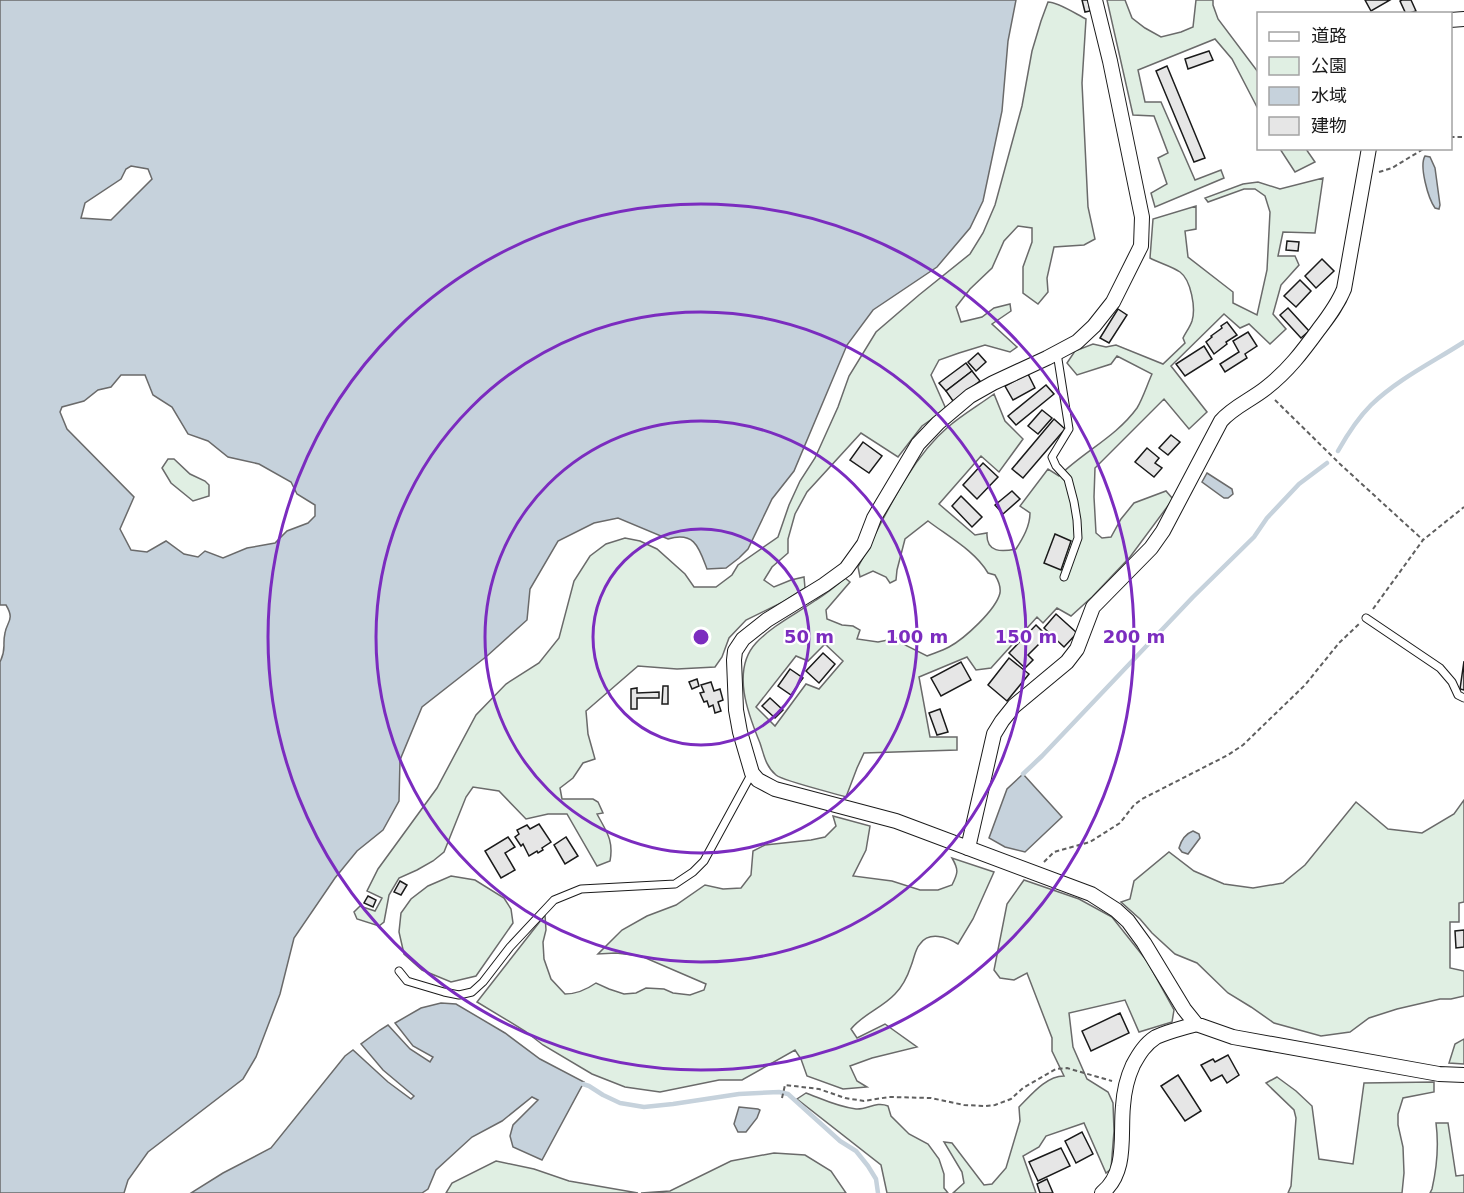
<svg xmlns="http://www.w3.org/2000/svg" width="1464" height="1193" font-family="'DejaVu Sans','Noto Sans JP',sans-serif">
  <rect width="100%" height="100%" fill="#fff"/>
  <g fill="#e0efe3" stroke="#6a6a6a" stroke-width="1.5" fill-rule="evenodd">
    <path d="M1107,0H1125L1132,18L1145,28L1161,37L1181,32L1193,27L1196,0H1213V5L1218,19L1258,72V109L1232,59L1215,39L1138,70L1145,102H1161L1195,180L1221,170L1224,178L1155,207L1151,193L1167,184L1158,158L1168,153L1154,116L1133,115Z"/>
    <path d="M1048,2C1058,2 1076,14 1086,19L1082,83L1088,207L1095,239L1084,245L1054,247L1047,278L1048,292L1038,304L1023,293V267L1032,242V228L1018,226L1004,241L992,268L970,289L956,307L961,322L982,317L994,308L1010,304L1011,311L992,324L1017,347L1010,352L985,345L959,353L939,360L931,375L946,409L922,426L898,457L861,433L807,492L795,514L788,539V553L772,567L764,580L774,587L791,580L804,577L805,588L783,602L746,620L729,638L722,657L715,667L677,669L638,666L586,711L588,734L595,759L583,763L573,778L560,788L562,799H593L598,802L603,813L597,814C606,831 614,840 610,861L597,866L567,814H548L526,819L499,791L473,787L466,797L444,852L433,861L417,870L399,878L389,895L384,922L379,926L357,919L354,912L360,906L375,911L382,898L367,891L378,869L437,788L476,715L506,684L539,663L559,638L574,581L590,556L606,544L625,538L640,541L657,549L685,574L694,587H716L732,575L738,565L778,537L789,505L800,481L815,458L838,407L849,376L876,332L919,295L970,254L983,233L995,205L1022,106L1032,51L1041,21Z"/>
    <path d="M1280,149H1306L1315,162L1295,172Z"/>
    <path d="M1323,178L1315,233L1283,232L1278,256H1295L1299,265L1281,285L1273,314L1286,329L1270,344L1249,324L1240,328L1224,314L1171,366L1207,412L1189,429L1164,399L1095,468L1094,497L1096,533L1102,538L1111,537L1121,519L1134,503L1166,491L1173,499L1130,557L1092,597L1071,616L1057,608L1043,623L1037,617L991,668L976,670L967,657L919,677L930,737H957V750L864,753L857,768L846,797C834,793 783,781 776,775C766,767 764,755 760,743C748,714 731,670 756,643C773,625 796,614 816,600C826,594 836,586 845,578L850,582L826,610L827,619L842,625L853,626L860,630L857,639L878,642L898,638L905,645L927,656C934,653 942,651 949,647C964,639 996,610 1000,593C1001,586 998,580 995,575L988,573C975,551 949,537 928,521L905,539L897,570L896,580L890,583L886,577L873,571L860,577L858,567C883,521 908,461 948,427C962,415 979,405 994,394L1005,421L1023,439L999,472L981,456L939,504L975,535L987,533C986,553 1002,552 1016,549C1023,538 1030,526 1030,513L1020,506L1048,469L1059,476C1083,452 1116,437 1137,408C1143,398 1147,385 1152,374L1117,356L1111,364L1077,375L1067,363L1075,351L1093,344L1106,347L1116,345L1163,364L1185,343L1183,338C1186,332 1190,327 1192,321C1196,308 1191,280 1180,272C1171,266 1159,263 1150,258L1153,219L1196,206V229L1185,231L1188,257L1233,292V303L1257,315L1267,270L1270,212L1265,196L1255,189H1244L1208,202L1205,198L1243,184L1258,182L1280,189ZM825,644L843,661L819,689L806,684L775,726L756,707L796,656L808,661Z"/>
    <path d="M168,459H174L190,474L205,481L209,485V496L193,501L171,483L162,468Z"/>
    <path d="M1464,800V902L1459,903V922H1450V968L1464,971V996L1451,999H1440L1397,1009L1369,1018L1350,1032L1321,1036L1274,1023L1251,1007L1228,993L1197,963L1175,954L1152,933L1140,919L1121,902L1130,899L1134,881L1169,852L1194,871L1224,884L1253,888L1283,883L1305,865L1356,802L1388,829L1422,833L1454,814Z"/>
    <path d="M833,816L870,826L866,850L853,876L892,881L920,890H938L952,885C958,873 959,870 952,858L994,872L973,919L958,944C947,937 929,931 920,944C915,949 914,959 911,966C908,975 902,987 895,994C882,1008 863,1014 851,1029L857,1038L885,1024L917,1047L872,1058L850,1066L857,1081L867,1087L843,1089L807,1076L801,1059L795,1050L742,1080H719L660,1092L625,1087L592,1074L543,1045L525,1031L477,1002L545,915L546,930L543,942L544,959L551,979L565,994C577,994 586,990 596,983L609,989L624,994L636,993L646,988L664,989L673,993L690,995L704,990L706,984L641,956L616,953L598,954L622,930L647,916L676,905L705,885L723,889L741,888L751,875L753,851L765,845L811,840L825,837L836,826Z"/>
    <path d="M451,876L475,880L504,898L511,909L513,923L476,976L451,982L422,970L404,954L399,932L401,913L411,899L428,886Z"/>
    <path d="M1024,880L1079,899L1112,917L1147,961L1174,1010L1172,1022L1139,1032L1125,1000L1069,1013L1073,1047L1087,1079L1108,1092L1113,1103L1114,1131L1111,1169L1106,1173L1084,1123L1046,1136L1039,1147L1023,1156L1036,1193H953L964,1183L962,1172L944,1142L952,1143L984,1185L992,1184L1006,1168L1020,1121L1019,1107C1031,1095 1046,1076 1064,1076L1052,1051V1038L1027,973L1014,980L1000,978L994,970L1007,904Z"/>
    <path d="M1464,1039V1064L1449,1063L1455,1044Z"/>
    <path d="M1277,1077L1296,1091L1312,1106L1319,1159L1353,1164L1364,1083L1434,1082V1092L1403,1098L1398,1114V1125L1403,1147L1404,1173L1402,1193H1288L1291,1186L1296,1118L1294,1110L1266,1083Z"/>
    <path d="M806,1093C822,1099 838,1107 856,1109C867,1110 876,1101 888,1106L891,1116L909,1134L928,1144L939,1159L944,1174V1188L948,1193H887L881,1165L797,1099Z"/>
    <path d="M1436,1123H1448L1456,1176L1464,1175V1193H1430L1432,1189C1437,1167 1439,1146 1436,1123Z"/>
    <path d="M774,1153L805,1155L831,1171L846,1193H641L670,1191L731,1161Z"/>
    <path d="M496,1161L534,1169L569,1181L638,1193H446L452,1183Z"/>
  </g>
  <g fill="#c6d2dc" stroke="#6a6a6a" stroke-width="1.5" fill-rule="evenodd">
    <path d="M0,0H1016L1008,41L1002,111L983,201L970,228L937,267L873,310L847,345L794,471L772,499L748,549L739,558L726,568L707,569C699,548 695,531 668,539L618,518L594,523L558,541L530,589L527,620L487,656L422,707L400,760L399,801L383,830L357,851L335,878L294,938L280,994L256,1057L243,1079L148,1152L128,1180L124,1193H0V662C7,648 2,646 5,633C7,621 15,620 6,605H0ZM131,166L148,169L152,179L111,220L81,218L85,203L121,179L126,169ZM121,375H145L153,395L172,407L188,434L208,441L228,457L259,464L291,482L297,494L315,505V516L308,523L287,531L275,543L247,548L223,558L205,551L198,557L184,554L166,541L147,552L131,550L120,529L134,497L67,429L60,412L62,407L84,401L98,390L111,387Z"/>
    <path d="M1425,156L1430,157L1435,168L1440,205L1439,209L1435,208C1428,198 1419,166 1425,156Z"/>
    <path d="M1207,473L1232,489L1233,494L1228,498H1224L1202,482Z"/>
    <path d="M1023,774L1062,817L1025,852L1005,847L989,838L1007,789Z"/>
    <path d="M1193,831L1199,834L1200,838L1188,854L1182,852L1179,848C1181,841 1185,834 1193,831Z"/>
    <path d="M441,1003L456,1004L505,1033L540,1059L584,1082L542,1160L513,1147L510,1136L513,1125L538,1100L532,1097L502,1121L472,1137L436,1170L428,1189L422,1193H191L223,1173L271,1148L345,1056L353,1050L388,1082L411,1099L414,1096L383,1070L361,1044L380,1030L388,1025L410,1049L430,1062L433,1057L413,1046L395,1023L421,1008Z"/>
    <path d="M739,1107L758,1109L760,1110L757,1118L746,1132H738L734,1124Z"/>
  </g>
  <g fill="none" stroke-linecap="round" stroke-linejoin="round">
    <g stroke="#c6d2dc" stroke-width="4.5">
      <path d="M1338,451C1347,435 1358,418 1371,405C1398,379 1433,362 1464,342"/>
      <path d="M1023,774L1042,756L1193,597L1254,537L1267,518L1299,484L1327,463"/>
      <path d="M583,1084L589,1086L603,1095L620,1103L644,1107L673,1104L739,1094L779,1092L788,1094L840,1141L856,1151L868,1166L876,1179L878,1193"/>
    </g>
  </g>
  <g fill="#e6e6e6" stroke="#1a1a1a" stroke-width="1.5">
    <path d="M1082,0H1088L1090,11L1085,12Z"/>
    <path d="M1365,0H1390L1371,11Z"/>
    <path d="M1402,0H1411L1416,11L1406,14L1400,1Z"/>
    <path d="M1209,51L1213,60L1188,69L1185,59Z"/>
    <path d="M1167,66L1205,158L1194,162L1156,71Z"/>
    <path d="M1287,241L1299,242L1298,251L1286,250Z"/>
    <path d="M1322,259L1334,271L1316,288L1305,276Z"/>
    <path d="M1300,280L1311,291L1296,307L1284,296Z"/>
    <path d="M1288,308L1309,331L1301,338L1280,315Z"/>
    <path d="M1118,309L1127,315L1109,343L1100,338Z"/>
    <path d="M1227,322L1237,335L1226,342L1227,344L1214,354L1206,342L1212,337L1211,336L1222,328L1221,326Z"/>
    <path d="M1248,332L1257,346L1245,354L1247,358L1225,372L1220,364L1239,352L1233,341Z"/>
    <path d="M1204,346L1212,359L1185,376L1176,364Z"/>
    <path d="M978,353L986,362L976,371L968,362Z"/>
    <path d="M966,363L972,371L946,391L939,383Z"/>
    <path d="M972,371L980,381L953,401L946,391Z"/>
    <path d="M1028,374L1035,388L1013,400L1005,386Z"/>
    <path d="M1046,385L1054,394L1016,425L1008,416Z"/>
    <path d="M1042,410L1052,418L1038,434L1028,426Z"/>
    <path d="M1054,419L1065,429L1023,478L1012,469Z"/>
    <path d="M1171,435L1180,442L1168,455L1159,448Z"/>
    <path d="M863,442L882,456L869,473L850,460Z"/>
    <path d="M1147,448L1159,458L1155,463L1162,468L1154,477L1135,462Z"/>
    <path d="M983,463L998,477L977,499L963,485Z"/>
    <path d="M1012,491L1020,499L1003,514L995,505Z"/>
    <path d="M961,496L982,517L972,527L952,506Z"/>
    <path d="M1055,534L1071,541L1061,570L1044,563Z"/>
    <path d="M1056,614L1077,633L1064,647L1044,628Z"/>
    <path d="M1036,625L1047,636L1028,655L1033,660L1025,668L1009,653Z"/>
    <path d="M823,653L835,664L819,683L806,671Z"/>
    <path d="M1009,658L1029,674L1007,701L988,685Z"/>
    <path d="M1464,661V690L1460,689Z"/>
    <path d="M961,662L971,680L941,696L931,678Z"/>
    <path d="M790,669L803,678L791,695L778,686Z"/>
    <path d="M697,679L699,686L692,689L689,682Z"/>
    <path d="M711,682L714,691L720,689L723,700L718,702L721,711L715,713L713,705L709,707L707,701L704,702L700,693L704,692L701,685Z"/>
    <path d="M663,686H668V704H662Z"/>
    <path d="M637,688V693L659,692V698H637V709H631V689Z"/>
    <path d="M770,698L783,710L775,718L762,706Z"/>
    <path d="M940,709L948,732L937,735L929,713Z"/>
    <path d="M539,824L551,842L542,848L543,850L538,853L537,851L529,856L523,844L521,846L515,837L519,834L517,830L527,825L530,829Z"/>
    <path d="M508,837L515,847L505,853L515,870L501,878L485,851Z"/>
    <path d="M566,837L578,856L565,864L554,845Z"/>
    <path d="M400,881L407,885L401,895L394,892Z"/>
    <path d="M368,896L376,900L373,907L364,903Z"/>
    <path d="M1464,930V947L1456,948L1455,931Z"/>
    <path d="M1120,1013L1129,1033L1091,1051L1082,1031Z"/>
    <path d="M1228,1055L1239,1075L1227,1083L1222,1075L1211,1081L1201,1065L1213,1059L1215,1062Z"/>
    <path d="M1178,1075L1201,1111L1185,1121L1161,1086Z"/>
    <path d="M1082,1132L1093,1154L1076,1163L1065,1141Z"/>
    <path d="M1061,1148L1070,1166L1038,1181L1029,1162Z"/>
    <path d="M1047,1179L1053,1193H1040L1037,1184Z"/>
  </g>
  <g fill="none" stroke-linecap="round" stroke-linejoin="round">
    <defs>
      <g id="lane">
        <path d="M1057,353L1069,429L1052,457L1056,466L1068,479L1074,502L1077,520L1078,538L1064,577"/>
        <path d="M1366,618L1440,668L1452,682L1458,695L1464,698"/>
        <path d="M399,971L407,981L444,992L459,995L472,992L483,982L510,947L554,900L581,889L675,884L693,872L704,861L752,773"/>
      </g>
      <g id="street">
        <path d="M1095,0L1110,61L1142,217L1141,246L1113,302L1094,326L1077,342L1047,358L993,383L970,396L938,423L918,444L874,518L864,544L846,569L824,585L767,620L743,639L735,651L734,660L736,710L740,732L752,773L758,780L775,789L896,821L1091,894L1116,910L1128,921L1144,943L1184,1009L1196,1024L1233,1037L1439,1074L1464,1075"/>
        <path d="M1450,20L1464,19"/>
        <path d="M968,848L994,734L1002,721L1014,706L1067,662L1077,649L1093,607L1151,548L1163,531L1221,421C1233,407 1251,400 1266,388C1288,371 1303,351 1319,329C1329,316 1338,304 1344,289L1369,148"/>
        <path d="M1102,1193C1128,1172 1120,1135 1123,1106C1124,1091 1127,1078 1133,1065C1139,1054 1145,1044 1156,1037C1169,1031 1183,1028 1196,1024"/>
      </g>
    </defs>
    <use href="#lane" stroke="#1a1a1a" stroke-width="9"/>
    <use href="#street" stroke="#1a1a1a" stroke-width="16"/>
    <g stroke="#5f5f5f" stroke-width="2" stroke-dasharray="4.5 3" stroke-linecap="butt">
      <path d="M1450,137H1464"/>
      <path d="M1379,172L1392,168L1425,148"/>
      <path d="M1275,400L1340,464L1423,540"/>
      <path d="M1373,609L1423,540L1464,507"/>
      <path d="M1044,862L1054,852L1090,842L1120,823L1134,805L1142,799L1228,755L1243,745L1305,685L1339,643L1359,624"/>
      <path d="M782,1098L785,1085L819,1089L845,1098L864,1101L889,1097L931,1098L964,1105L985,1106L995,1105L1011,1099L1023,1088L1056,1069L1067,1068L1112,1081"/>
    </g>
    <use href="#lane" stroke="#fff" stroke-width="7"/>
    <use href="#street" stroke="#fff" stroke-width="14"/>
  </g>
  <g fill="none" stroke="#7b2cbf" stroke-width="3">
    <circle cx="701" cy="637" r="108"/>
    <circle cx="701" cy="637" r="216"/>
    <circle cx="701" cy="637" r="325"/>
    <circle cx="701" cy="637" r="433"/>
  </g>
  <circle cx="701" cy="637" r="9" fill="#7b2cbf" stroke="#fff" stroke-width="3"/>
  <g font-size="18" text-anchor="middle" font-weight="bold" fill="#7b2cbf" stroke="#fff" stroke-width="4.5" stroke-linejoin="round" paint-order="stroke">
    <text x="809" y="643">50 m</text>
    <text x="917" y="643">100 m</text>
    <text x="1026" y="643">150 m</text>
    <text x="1134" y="643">200 m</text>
  </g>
  <rect x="1257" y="12" width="195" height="138" fill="#ffffff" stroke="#a3a3a3" stroke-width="1.5"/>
  <rect x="1269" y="32" width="30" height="9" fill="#ffffff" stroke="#a3a3a3" stroke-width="1.5"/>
  <text x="1311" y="42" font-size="18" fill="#1a1a1a">道路</text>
  <rect x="1269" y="57" width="30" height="18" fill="#e0efe3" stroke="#a3a3a3" stroke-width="1.5"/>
  <text x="1311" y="72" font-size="18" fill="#1a1a1a">公園</text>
  <rect x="1269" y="87" width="30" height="18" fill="#c6d2dc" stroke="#a3a3a3" stroke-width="1.5"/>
  <text x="1311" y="102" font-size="18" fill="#1a1a1a">水域</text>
  <rect x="1269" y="117" width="30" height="18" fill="#e6e6e6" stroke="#a3a3a3" stroke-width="1.5"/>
  <text x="1311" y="132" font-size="18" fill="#1a1a1a">建物</text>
</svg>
